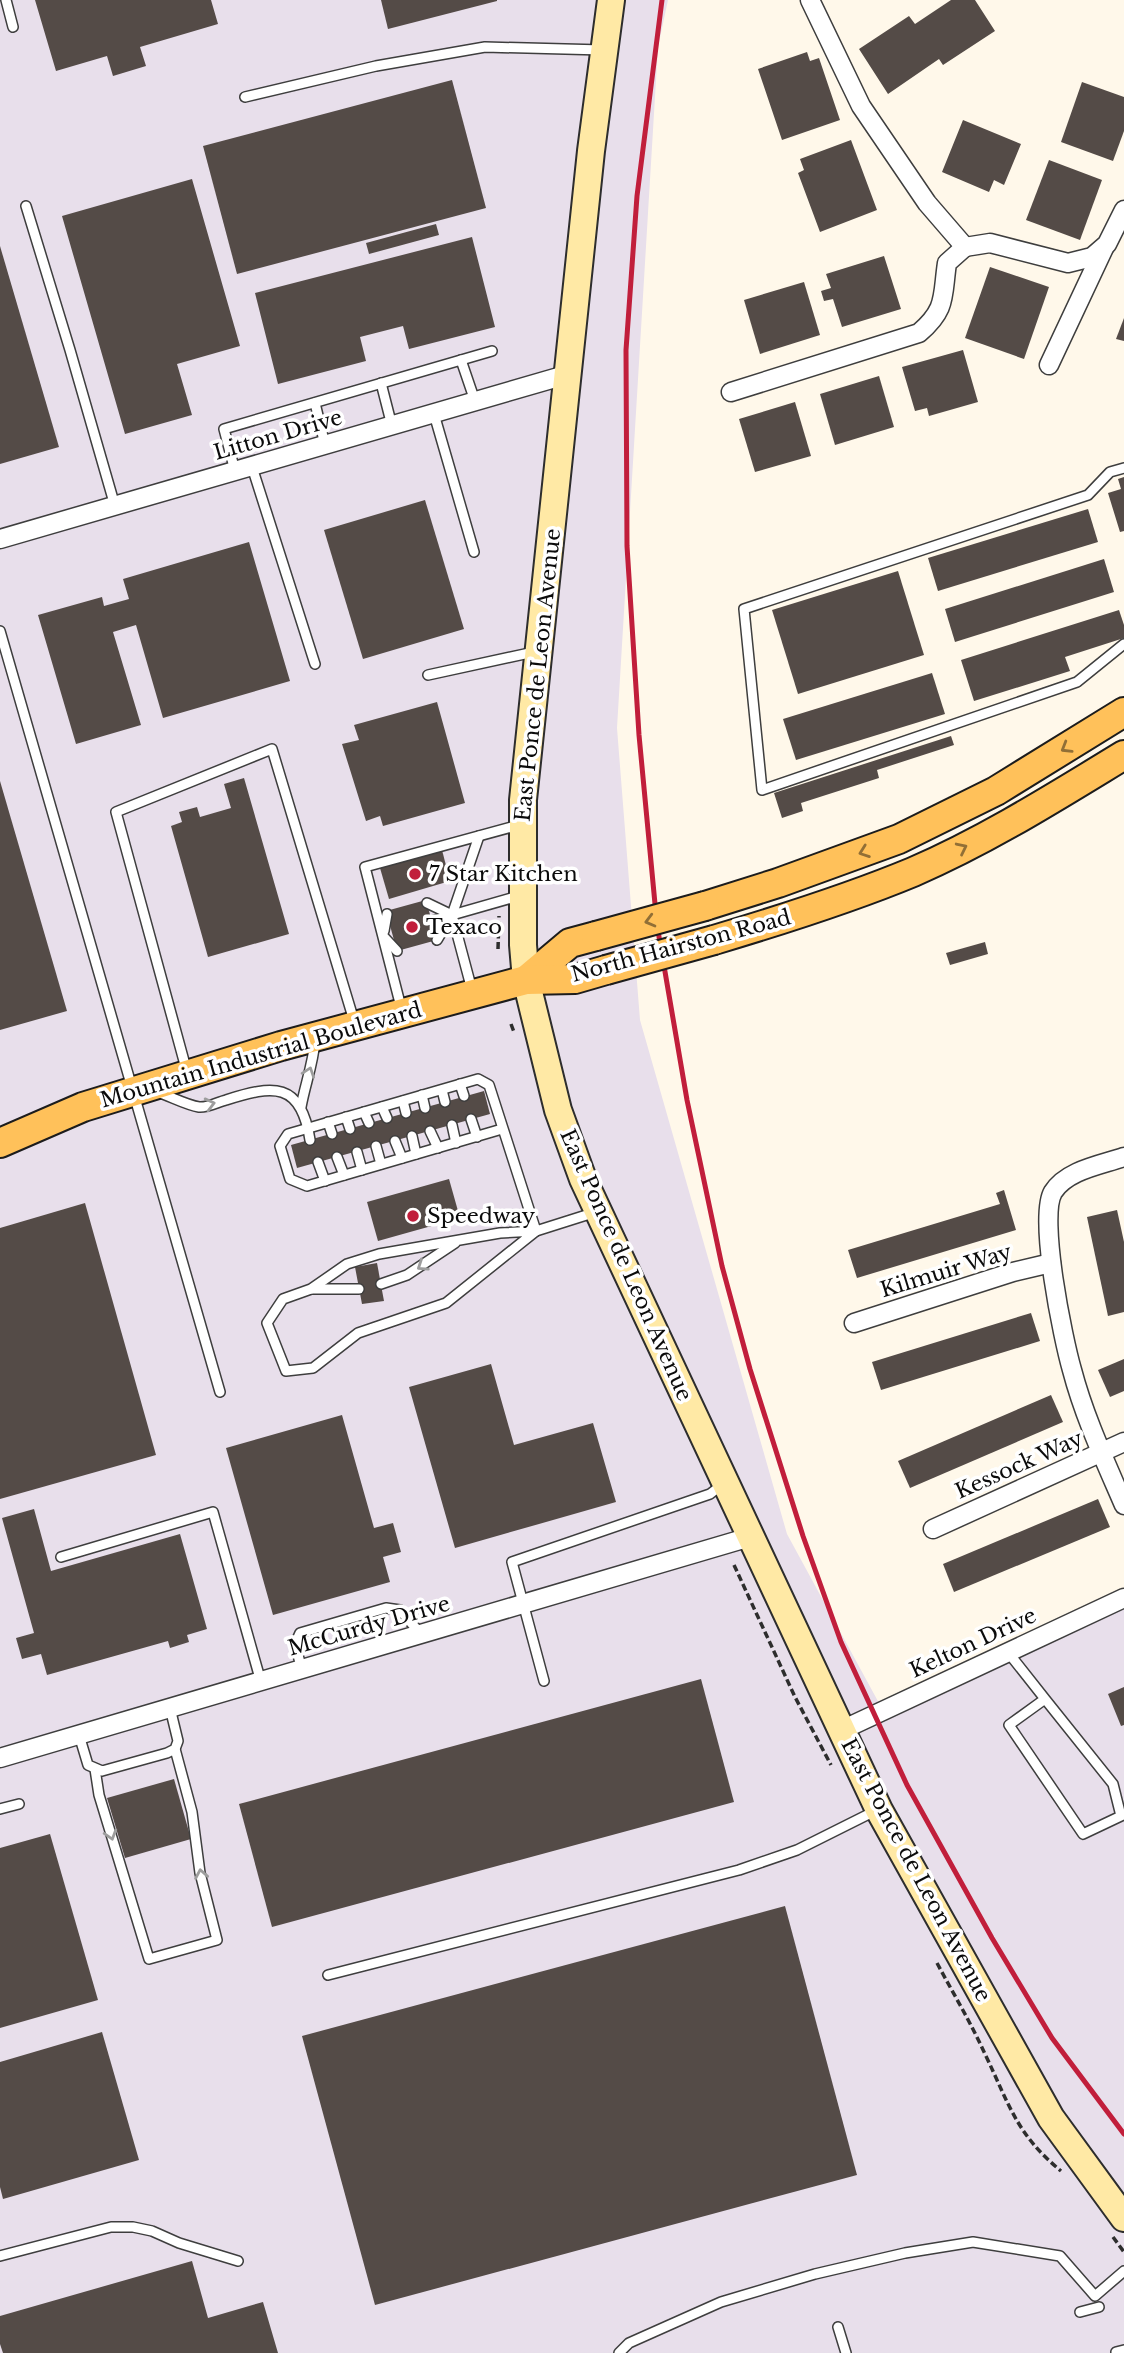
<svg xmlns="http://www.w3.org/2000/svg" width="1124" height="2353" font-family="'Libre Baskerville',serif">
  <rect width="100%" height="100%" fill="#fff8ea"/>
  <path fill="#e8dfeb" d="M0,0H668L658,47L617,728L640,1020L787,1534L886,1716L1124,1606V2353H0Z"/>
  <g fill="#544b47">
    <path d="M35,0H211L218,24L140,47L146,66L113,76L107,56L56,71Z"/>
    <path d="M381,0H497V1L388,29Z"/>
    <path d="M951,0H975L995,31L943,65L939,59L888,94L859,49L909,16L915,24Z"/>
    <path d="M807,52L810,61L819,58L840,120L782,140L758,69Z"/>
    <path d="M452,80L486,208L237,274L203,146Z"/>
    <path d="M1082,82L1124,97V131L1113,161L1061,142Z"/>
    <path d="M963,120L1021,144L1004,185L994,180L989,192L942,172Z"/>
    <path d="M851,140L877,210L820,232L798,173L804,170L800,159Z"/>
    <path d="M1049,160L1102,180L1080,240L1026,220Z"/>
    <path d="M192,179L240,346L177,364L192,415L125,434L62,216Z"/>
    <path d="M436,224L439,235L369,254L366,243Z"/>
    <path d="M472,237L495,327L409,349L403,326L360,337L366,361L278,384L255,293Z"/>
    <path d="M0,246L59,447L0,464Z"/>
    <path d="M884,256L901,309L842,327L833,299L824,301L821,291L831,288L826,274Z"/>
    <path d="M990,267L1049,287L1024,359L965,338Z"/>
    <path d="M804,282L820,335L760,354L744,300Z"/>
    <path d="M1124,318V341L1116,339Z"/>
    <path d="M963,350L978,402L929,416L927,408L915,411L902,367Z"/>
    <path d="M879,376L894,427L835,445L820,394Z"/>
    <path d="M795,402L811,456L755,472L739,419Z"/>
    <path d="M1124,477V531L1120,532L1108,493L1121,489L1118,479Z"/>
    <path d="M425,500L464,629L363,659L324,530Z"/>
    <path d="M1088,509L1098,542L938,591L928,558Z"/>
    <path d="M249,542L290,681L163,718L136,625L113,632L141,725L76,744L38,615L102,597L104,606L129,599L123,579Z"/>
    <path d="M1104,559L1114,592L955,642L945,609Z"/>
    <path d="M898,571L924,655L798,694L772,610Z"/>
    <path d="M1119,610L1124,625V638L1065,657L1070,671L974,701L961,660Z"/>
    <path d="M932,673L945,714L796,760L783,719Z"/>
    <path d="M437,702L465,803L383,826L380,816L366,821L342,744L359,740L354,725Z"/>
    <path d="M951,736L954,745L877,770L879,778L801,803L803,811L782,818L774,793Z"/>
    <path d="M244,778L289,934L208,957L171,826L182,822L179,812L197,807L200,817L231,808L224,784Z"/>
    <path d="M0,781L67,1011L0,1030Z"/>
    <path d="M442,850L450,881L389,899L380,868Z"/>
    <path d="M426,900L437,940L397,951L386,911Z"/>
    <path d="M985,942L988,954L950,965L946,953Z"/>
    <path d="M484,1091L490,1114L297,1168L291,1145Z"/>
    <path d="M449,1179L460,1218L378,1241L367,1202Z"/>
    <path d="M1004,1190L1016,1230L857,1278L848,1250L1000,1204L996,1193Z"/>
    <path d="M85,1203L156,1455L0,1499V1228Z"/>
    <path d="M1117,1210L1124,1242V1312L1108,1316L1087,1217Z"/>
    <path d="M377,1263L384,1301L362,1304L355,1267Z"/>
    <path d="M1031,1313L1040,1341L881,1390L872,1362Z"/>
    <path d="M1124,1359V1391L1110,1397L1098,1370Z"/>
    <path d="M491,1364L514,1445L593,1423L616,1502L455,1548L409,1387Z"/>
    <path d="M1051,1395L1063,1422L910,1488L898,1461Z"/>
    <path d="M342,1415L374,1528L393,1523L401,1552L383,1557L390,1582L273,1615L226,1448Z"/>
    <path d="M1098,1499L1110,1527L954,1592L943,1564Z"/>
    <path d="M34,1509L51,1571L180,1534L207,1629L187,1635L189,1642L170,1648L168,1641L47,1675L41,1654L22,1659L16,1638L34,1633L2,1518Z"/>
    <path d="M701,1679L734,1802L272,1927L239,1804Z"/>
    <path d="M1124,1687V1725L1121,1726L1108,1694Z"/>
    <path d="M174,1779L191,1839L125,1858L107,1798Z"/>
    <path d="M50,1834L98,2000L0,2028V1848Z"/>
    <path d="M785,1906L857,2175L375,2305L302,2036Z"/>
    <path d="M102,2032L139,2160L3,2199L0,2187V2062Z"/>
    <path d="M192,2261L208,2318L263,2302L278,2353H3L0,2344V2316Z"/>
  </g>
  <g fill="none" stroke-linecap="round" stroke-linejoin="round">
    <defs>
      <g id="lane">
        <path d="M6,0L13,27"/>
        <path d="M245,97L376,66L485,47L603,50"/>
        <path d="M26,206L70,350L115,506"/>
        <path d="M461,360L475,401"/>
        <path d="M381,383L392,426"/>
        <path d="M315,403L325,445"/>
        <path d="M434,414L474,552"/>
        <path d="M252,467L315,664"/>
        <path d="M1124,468L1110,472L1088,495L744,609L762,790L1077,682L1124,644"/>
        <path d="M235,471L224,429L492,351"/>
        <path d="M0,631L220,1392"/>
        <path d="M428,675L534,652"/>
        <path d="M427,903L452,915"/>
        <path d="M432,921L452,915"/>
        <path d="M384,931L387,914"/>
        <path d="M384,937L397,951"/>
        <path d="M437,940L452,915L479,836"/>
        <path d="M472,990L452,915L522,895"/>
        <path d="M402,1011L365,867L519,825"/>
        <path d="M187,1072L116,812L272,749L355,1024"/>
        <path d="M460,1084L464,1096"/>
        <path d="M442,1090L445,1102"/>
        <path d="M157,1092C170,1096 186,1105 199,1107C207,1108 218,1102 226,1100C273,1085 301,1081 310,1140"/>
        <path d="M422,1095L425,1108"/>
        <path d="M403,1101L406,1113"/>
        <path d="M301,1107C305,1085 313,1064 315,1041"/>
        <path d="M382,1107L387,1118"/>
        <path d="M364,1112L369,1123"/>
        <path d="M346,1117L350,1129"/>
        <path d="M471,1119L477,1137"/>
        <path d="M328,1122L332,1134"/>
        <path d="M452,1125L456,1143"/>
        <path d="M502,1129L307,1186L290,1179L280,1146L288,1134L478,1079L489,1085L536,1231L596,1212"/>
        <path d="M430,1131L438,1148"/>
        <path d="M412,1136L416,1154"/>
        <path d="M395,1141L402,1158"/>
        <path d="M376,1146L381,1164"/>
        <path d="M357,1152L362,1170"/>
        <path d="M337,1157L344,1175"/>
        <path d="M318,1162L325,1181"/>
        <path d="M536,1231L446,1303L358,1333L313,1368L286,1371L267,1323L283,1299L311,1289L347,1264L379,1254L500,1233Z"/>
        <path d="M381,1284L407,1275L455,1243"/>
        <path d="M312,1289H359"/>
        <path d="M61,1557L213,1512L261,1682"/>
        <path d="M1007,1651L1045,1699L1009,1725L1083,1834L1121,1816L1113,1784L1045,1699"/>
        <path d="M302,1670L295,1644L300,1633L386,1608L400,1610L420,1633"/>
        <path d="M544,1681L512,1562L710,1494L723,1484"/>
        <path d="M79,1735L88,1765L102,1771L167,1753L175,1749L178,1741L170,1708"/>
        <path d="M95,1769L99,1795L149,1959L217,1940L200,1873L192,1812L175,1749"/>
        <path d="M0,1809L19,1804"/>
        <path d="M328,1975L739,1870L797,1850L877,1810"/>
        <path d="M0,2256L111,2227H133L152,2231L179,2243L238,2261"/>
        <path d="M1080,2312L1099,2307"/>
        <path d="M838,2327L846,2353"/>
        <path d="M1116,2352L1124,2350"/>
        <path d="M619,2353L629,2343L721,2302L815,2274L905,2253L973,2242L1060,2256L1095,2296L1124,2271"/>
      </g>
      <g id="street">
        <path d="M810,0L861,106L927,203L965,247"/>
        <path d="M965,247L990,243L1068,263L1092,257L1107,244L1124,210"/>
        <path d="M1049,365L1104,248"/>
        <path d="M731,392L919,333C947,309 942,297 947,263L965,247"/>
        <path d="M0,539L569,374"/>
        <path d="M1124,1157C1101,1165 1067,1170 1053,1192C1038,1217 1063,1339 1072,1370C1084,1416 1105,1461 1124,1505"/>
        <path d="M854,1323L1013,1272L1051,1263"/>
        <path d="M933,1529L1124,1442"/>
        <path d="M842,1730L1124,1598"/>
        <path d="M0,1758L750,1537"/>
      </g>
      <path id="secondary" d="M611,0L591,151L523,800V945L526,980L558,1110L583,1179L879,1810L1051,2118L1124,2218"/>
      <g id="primary">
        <path d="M705,906L778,883L899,839L996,791L1124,712"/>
        <path d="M714,940C781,920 848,899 913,872C987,840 1055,797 1124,755"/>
        <path d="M526,980L570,943L596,936"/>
        <path d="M0,1143L83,1107L281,1046L526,980L575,979L606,970"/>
      </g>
    </defs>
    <use href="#lane" stroke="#3e3e3e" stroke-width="12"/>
    <use href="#street" stroke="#3e3e3e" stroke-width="21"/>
    <use href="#secondary" stroke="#2d2d2d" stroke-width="30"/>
    <use href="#primary" stroke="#1c1c1c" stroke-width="32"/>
    <g stroke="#2d2d2d" stroke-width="3.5" stroke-dasharray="7 3.5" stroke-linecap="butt">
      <path d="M498,949L499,916"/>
      <path d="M511,1024L514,1032"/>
      <path d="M734,1565L795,1697L831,1765"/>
      <path d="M937,1963C953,1993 971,2023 985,2054C1009,2104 1016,2134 1061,2171"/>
      <path d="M1113,2237L1124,2252"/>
    </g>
    <use href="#lane" stroke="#fff" stroke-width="9"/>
    <use href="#street" stroke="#fff" stroke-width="18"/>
    <use href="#secondary" stroke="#ffe9a5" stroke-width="26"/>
    <use href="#primary" stroke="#ffc15a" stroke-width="28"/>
    <path stroke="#c11e3b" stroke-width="5" d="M662,0L637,196L626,350L627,546L639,735L657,925L687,1100L722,1266L750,1369L803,1536L841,1642L907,1785L992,1938L1052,2038L1124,2134"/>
    <defs>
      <g id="primary-bridge">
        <path d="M596,936L705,906"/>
        <path d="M606,970L714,940"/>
      </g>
    </defs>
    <use href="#primary-bridge" stroke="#1c1c1c" stroke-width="32" stroke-linecap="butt"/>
    <use href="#primary-bridge" stroke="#ffc15a" stroke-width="28"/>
  </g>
  <defs><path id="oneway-chevron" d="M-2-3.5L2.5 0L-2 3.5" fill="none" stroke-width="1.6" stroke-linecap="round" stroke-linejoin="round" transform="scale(1.75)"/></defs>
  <g stroke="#916f36">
    <use href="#oneway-chevron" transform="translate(1066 748) rotate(149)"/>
    <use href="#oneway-chevron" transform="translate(962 848) rotate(-26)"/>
    <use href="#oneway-chevron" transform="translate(864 852) rotate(160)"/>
    <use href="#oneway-chevron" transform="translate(650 921) rotate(165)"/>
  </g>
  <g stroke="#9d9d9d">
    <use href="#oneway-chevron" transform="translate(309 1072) rotate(-71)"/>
    <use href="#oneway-chevron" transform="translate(210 1104) rotate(-14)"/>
    <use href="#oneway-chevron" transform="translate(422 1266) rotate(146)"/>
    <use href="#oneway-chevron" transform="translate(111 1835) rotate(73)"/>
    <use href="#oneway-chevron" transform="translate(201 1874) rotate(-100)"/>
  </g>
  <g fill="#c11e3b" stroke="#fff" stroke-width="2.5">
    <circle cx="415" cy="874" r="7"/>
    <circle cx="412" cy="927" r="7"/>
    <circle cx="413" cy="1216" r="7"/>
  </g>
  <g text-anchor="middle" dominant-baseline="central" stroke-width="7" stroke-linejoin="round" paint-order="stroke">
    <g font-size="21" fill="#0b0b0b" stroke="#fff">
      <text transform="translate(278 435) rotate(-16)">Litton Drive</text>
      <text transform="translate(538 675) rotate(-84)">East Ponce de Leon Avenue</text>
      <text transform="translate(681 946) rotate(-15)">North Hairston Road</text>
      <text transform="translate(261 1055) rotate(-16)">Mountain Industrial Boulevard</text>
      <text transform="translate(626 1265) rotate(66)">East Ponce de Leon Avenue</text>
      <text transform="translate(946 1271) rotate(-17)">Kilmuir Way</text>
      <text transform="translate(1019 1465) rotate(-24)">Kessock Way</text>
      <text transform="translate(369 1626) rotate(-16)">McCurdy Drive</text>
      <text transform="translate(973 1643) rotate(-25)">Kelton Drive</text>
      <text transform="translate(916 1870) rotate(62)">East Ponce de Leon Avenue</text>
    </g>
    <g font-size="21" fill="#0b0b0b" stroke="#fff" text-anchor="start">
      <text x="429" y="874">7 Star Kitchen</text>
      <text x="426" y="927">Texaco</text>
      <text x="427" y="1216">Speedway</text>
    </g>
  </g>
</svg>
